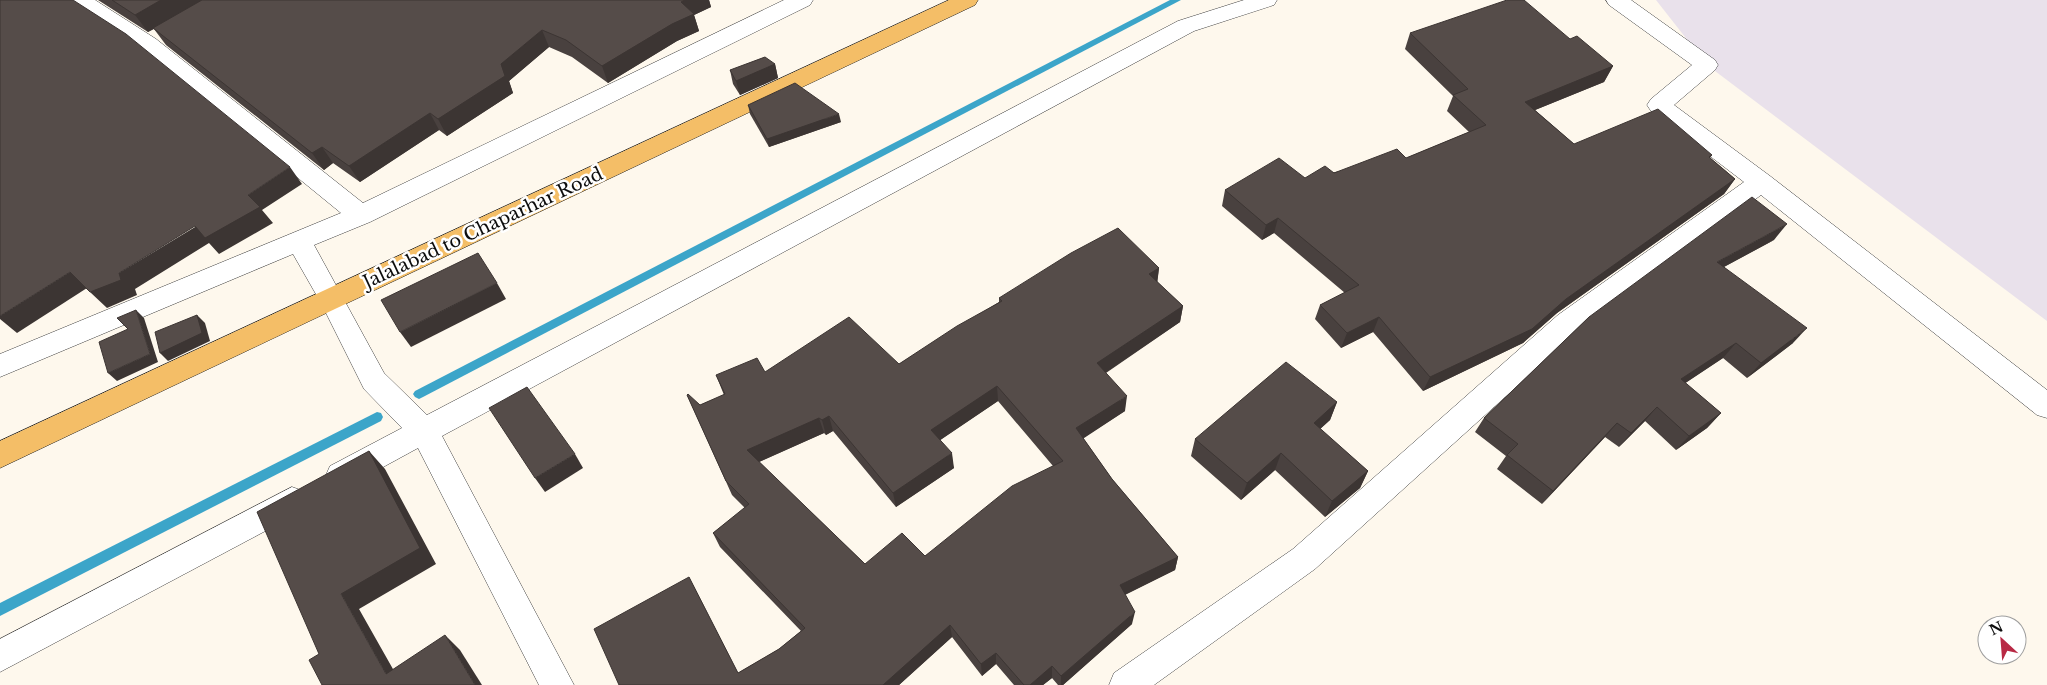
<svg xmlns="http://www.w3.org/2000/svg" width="2047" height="685" font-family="'Libre Baskerville',serif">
  <rect width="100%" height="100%" fill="#fef8ed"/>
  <path fill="#e9e1eb" d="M1656,0H2047V321L1707,65Z"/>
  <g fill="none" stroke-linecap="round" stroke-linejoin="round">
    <g fill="#3ca5c9" fill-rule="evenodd">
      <path d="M1170,0H1181L423,397L419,399L415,397L413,394L415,391Z"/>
      <path d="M377,412L381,413L383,417L381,421L0,616V603Z"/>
    </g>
    <defs>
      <g id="minor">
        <path d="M69,0H95L156,39L363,203L784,0H813L810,5L370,222L314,245L384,373L427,415L1178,21L1244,0H1277L1274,5L1194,31L442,436L574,685H539L418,448L352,484L341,488L330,484L326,475L330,466L402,428L364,389L321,303L293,254L0,377V354L341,213L140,49L72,5Z"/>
        <path d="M1606,0H1631L1715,60L1718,65L1715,70L1674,105L1770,176L2047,390V418L2037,415L1761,195L1578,331L1315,569L1154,685H1109L1114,673L1293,549L1558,315L1744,182L1651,111L1647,105L1651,99L1692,65L1609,5Z"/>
        <path d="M292,487L303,491L307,501L303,511L0,672V639Z"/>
      </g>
      <path id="major" d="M949,0H978L975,5L0,468V441Z"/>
    </defs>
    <use href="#minor" stroke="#404040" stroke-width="1"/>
    <use href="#major" stroke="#1e1e1e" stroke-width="1"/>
    <use href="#minor" fill="#fff" fill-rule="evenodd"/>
    <use href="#major" fill="#f4be67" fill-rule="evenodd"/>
  </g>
  <g fill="#49413f" fill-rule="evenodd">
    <path d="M98,0H709L711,7L694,15L699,31L677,41L608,83L572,57L549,47L509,81L513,93L447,136L439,130L360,182L333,163L324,170L166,45L154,29L148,32Z"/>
    <path d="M1410,33L1570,39L1613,66L1604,82L1535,110L1574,144L1712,155L1710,158L1735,179L1724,194L1557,313L1523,343L1423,391L1373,332L1341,348L1315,319L1320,305L1345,293L1274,233L1262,240L1222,206L1225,190L1305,178L1406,158L1469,132L1447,111L1453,96L1405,49Z"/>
    <path d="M775,64L778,78L740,95L733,84L730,70Z"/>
    <path d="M748,105L841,122L769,147L750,114Z"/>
    <path d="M1774,240L1724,267L1793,343L1747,378L1723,358L1685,383L1721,413L1707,428L1676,450L1645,421L1619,447L1605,437L1542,504L1497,469L1506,456L1475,432L1484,418L1589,317Z"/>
    <path d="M1159,268L1157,282L1183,306L1180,322L1106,373L1125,411L1083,438L1112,479L1178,557L1175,570L1125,595L1132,624L1063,685H1058L1052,678L1043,685H1014L996,664L982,676L952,637L899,685H619L689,577L738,673L779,649L801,631L720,547L713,533L745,508L732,495L687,395L700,405L724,395L716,375L899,364L999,302V298ZM998,401L1053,466L925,556L865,564L759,462L824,433L826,435L833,431L896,507L954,468L940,440Z"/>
    <path d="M1337,402L1330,420L1320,429L1368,471L1360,488L1325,517L1275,470L1241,500L1191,456L1195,439Z"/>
  </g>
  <g fill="#3c3533">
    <path d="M161,0H202L148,32L135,15Z"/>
    <path d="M685,0H709L711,7L694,15L699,31L677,41L608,83L602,66L681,2Z"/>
    <path d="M542,30L549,47L509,81L513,93L447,136L438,119L501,64Z"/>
    <path d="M775,64L778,78L740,95L736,81Z"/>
    <path d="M1613,66L1604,82L1518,117L1525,102Z"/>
    <path d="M430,113L439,130L360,182L349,166Z"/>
    <path d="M839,114L841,122L769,147L767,139Z"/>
    <path d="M322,147L333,163L324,170L312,153Z"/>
    <path d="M290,167L302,184L262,210L273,223L219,254L209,243L135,289L137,295L107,308L90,292L119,273L248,195Z"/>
    <path d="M1735,179L1724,194L1557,313L1523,343L1423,391L1430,377L1566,299Z"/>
    <path d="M1278,218L1274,233L1262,240L1266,225Z"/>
    <path d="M1787,224L1774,240L1705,277L1717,262Z"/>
    <path d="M1159,268L1157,285L1149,274Z"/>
    <path d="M70,272L87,288L17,333L0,319V316Z"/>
    <path d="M497,283L506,299L411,347L400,332Z"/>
    <path d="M1183,306L1180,322L1096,379L1097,363Z"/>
    <path d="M136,310L144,318L158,362L117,381L108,373L150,354Z"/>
    <path d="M197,315L205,323L210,341L168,361L160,353Z"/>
    <path d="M1379,317L1373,332L1341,348L1347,333Z"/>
    <path d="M1807,328L1793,343L1747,378L1761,363Z"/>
    <path d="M1736,343L1723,358L1669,394L1681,379Z"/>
    <path d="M997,386L998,401L933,445L931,430Z"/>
    <path d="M1127,396L1125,411L1075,444L1076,428Z"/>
    <path d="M1337,402L1330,420L1308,440L1314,423Z"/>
    <path d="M1657,407L1645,421L1619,447L1631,433Z"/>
    <path d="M1721,413L1707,428L1676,450L1689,436Z"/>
    <path d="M829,416L833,431L826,435L822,420Z"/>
    <path d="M819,418L824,433L752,465L747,450Z"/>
    <path d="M1617,423L1605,437L1542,504L1553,491Z"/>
    <path d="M369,451L385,469L436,564L359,609L402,685L386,674L341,594Z"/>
    <path d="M952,453L954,468L896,507L893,493Z"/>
    <path d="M1281,453L1275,470L1241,500L1247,483Z"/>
    <path d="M575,454L583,468L545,492L535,478Z"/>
    <path d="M1368,471L1360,488L1325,517L1332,501Z"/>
    <path d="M1178,557L1175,570L1118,598L1120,585Z"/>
    <path d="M1135,612L1132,624L1063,685H1061V676Z"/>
    <path d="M950,625L952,637L899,685H883Z"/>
    <path d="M445,635L460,650L482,685H475Z"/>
    <path d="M996,653V664L982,676L981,664Z"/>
    <path d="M1052,666V678L1043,685H1030Z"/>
  </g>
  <g fill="#554c49" stroke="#3c3533" fill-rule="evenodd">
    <path d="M0,0H73L126,34L290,167L248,195L260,207L205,238L195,226L119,273L121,280L90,292L70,272L0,316Z"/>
    <path d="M112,0H161L135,15Z"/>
    <path d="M202,0H685L681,2L694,14L672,24L602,66L566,40L542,30L501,64L505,76L438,119L430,113L349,166L322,147L312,153L153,28Z"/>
    <path d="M1507,0H1524L1570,39L1577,36L1613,66L1525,102L1574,144L1658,109L1712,155L1709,157L1735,179L1566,299L1532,329L1430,377L1379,317L1347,333L1320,305L1359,285L1278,218L1266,225L1225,190L1279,158L1305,178L1325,166L1334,173L1397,149L1406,158L1486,125L1453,95L1468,89L1410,33Z"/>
    <path d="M765,57L775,64L736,81L730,70Z"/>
    <path d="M795,83L839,114L767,139L748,105Z"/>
    <path d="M1752,197L1787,224L1717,262L1807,328L1761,363L1736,343L1681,379L1721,413L1689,436L1657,407L1631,433L1617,423L1553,491L1507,455L1518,444L1484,418L1589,317Z"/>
    <path d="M1118,228L1159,268L1149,274L1183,306L1097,363L1127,396L1076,428L1112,479L1178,557L1120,585L1135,612L1061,676L1052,666L1030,685H1024L996,653L981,664L950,625L883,685H619L594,629L689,577L738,673L779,649L805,628L713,533L749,504L726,481L687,395L688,394L700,405L725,394L716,375L757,358L765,372L849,317L899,364L957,326L1002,301L999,298L1071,253ZM997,386L1063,461L1012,486L925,556L902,533L865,564L747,450L819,418L822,420L829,416L893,493L952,453L931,430Z"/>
    <path d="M478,253L497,283L400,332L381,300Z"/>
    <path d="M136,310L150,354L108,373L99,342L128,329L117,318Z"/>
    <path d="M197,315L202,333L160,353L155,332Z"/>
    <path d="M1286,362L1337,402L1314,423L1368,471L1332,501L1281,453L1247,483L1195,439Z"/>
    <path d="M527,387L575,454L535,478L489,408Z"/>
    <path d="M369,451L420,548L341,594L386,674L445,635L475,685H322L309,660L319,654L257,512Z"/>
  </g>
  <g text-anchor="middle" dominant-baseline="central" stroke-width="5" stroke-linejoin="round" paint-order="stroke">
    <g font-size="18" fill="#0d0d0d" stroke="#fff">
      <text transform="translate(483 228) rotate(-25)">Jalalabad to Chaparhar Road</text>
    </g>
  </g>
  <g transform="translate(2002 640) rotate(334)"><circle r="24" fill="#ffffff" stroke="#9e9e9e"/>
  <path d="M0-4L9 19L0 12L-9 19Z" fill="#b82944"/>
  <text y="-8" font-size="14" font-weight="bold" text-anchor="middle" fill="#0d0d0d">N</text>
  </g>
</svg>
